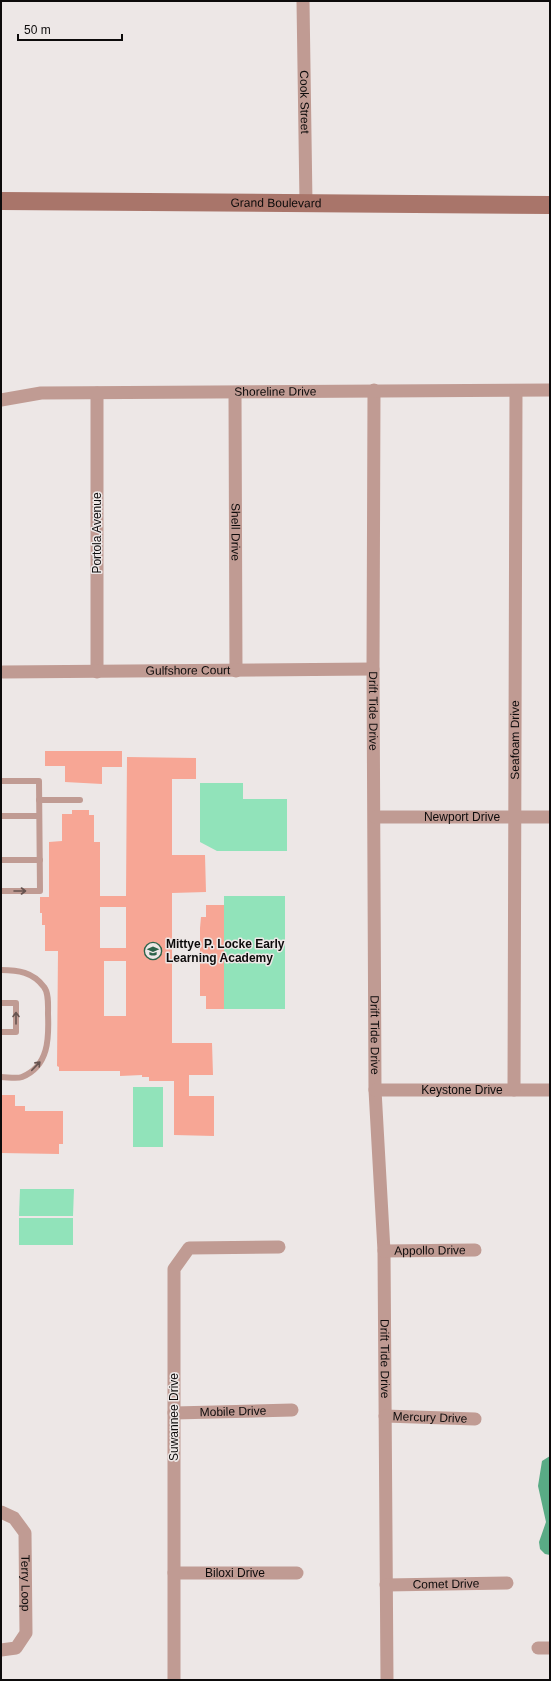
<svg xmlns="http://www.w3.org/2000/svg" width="551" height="1681" font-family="Helvetica,sans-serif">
  <rect width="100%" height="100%" fill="#ede7e6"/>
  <g fill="#91e3ba">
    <path d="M200,783H243V799H287V851H217L200,842Z"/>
    <rect x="224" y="896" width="61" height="113"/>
    <rect x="133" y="1087" width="30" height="60"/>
    <path d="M20,1189H74L73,1216H19Z"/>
    <rect x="19" y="1218" width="54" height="27"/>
  </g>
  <path fill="#59ab85" d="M550,1456V1555L545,1554L540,1549L539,1542L546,1522L538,1486L542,1461Z"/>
  <g fill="#f7a695" fill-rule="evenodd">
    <path d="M45,751H122V767H102V784L65,782V766H45Z"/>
    <path d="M127,757L196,758V779H172V855H205L206,892L172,893V1043H212L213,1075H189V1096H214V1136L174,1135V1081H149V1077H142V1075L120,1076V1071H59V1067L57,1066L58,951H45V925H42V913H40V897H49V842L62,841V814H72V810H89V815H94V842H100V896H126ZM100,907H126V948H100ZM104,961H126V1016H104Z"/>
    <path d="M206,905H224V1009H206V996H200V928L201,917H206Z"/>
    <path d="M1,1095H15V1106H25V1111H63V1144H59V1154L1,1153Z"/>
  </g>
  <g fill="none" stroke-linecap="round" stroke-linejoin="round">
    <g stroke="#c09b93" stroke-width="6">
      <path d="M1,781H39L40,891H1"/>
      <path d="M39,800H80"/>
      <path d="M1,816H39"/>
      <path d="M1,860H40"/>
      <path d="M1,970C18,970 33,972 44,987C49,993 48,1006 48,1014C49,1038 49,1066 22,1077C17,1079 7,1077 1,1077"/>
      <path d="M1,1003H16V1032H1"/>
    </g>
    <g stroke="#c09b93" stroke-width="13">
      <path id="s1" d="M303,1L306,203"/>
      <path id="s2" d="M374,390L373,669L375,1090L384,1251L387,1680"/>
      <path d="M97,393V672"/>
      <path id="s3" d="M235,393L236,671"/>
      <path id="s4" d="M1,400L41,393L550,390"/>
      <path id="s5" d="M3,672L373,669"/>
      <path id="s6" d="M375,817H550"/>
      <path id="s7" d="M375,1090H550"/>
      <path id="s8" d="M514,1090L516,391"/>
      <path id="s9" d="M384,1251L475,1250"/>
      <path id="s10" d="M174,1413L292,1410"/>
      <path id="s11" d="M385,1416L475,1419"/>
      <path id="s12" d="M1,1512L14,1518L25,1533L26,1633L16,1648L1,1650"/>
      <path id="s13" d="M174,1573H297"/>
      <path id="s14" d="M386,1585L507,1583"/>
      <path d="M538,1648H550"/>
      <path d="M174,1680V1269L189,1248L279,1247"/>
    </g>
    <path stroke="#a9756a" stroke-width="18" id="s15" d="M1,201L550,205"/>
  </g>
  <defs><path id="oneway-shaft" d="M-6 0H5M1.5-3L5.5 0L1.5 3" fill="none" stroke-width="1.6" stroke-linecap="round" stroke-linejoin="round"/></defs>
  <g stroke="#66534f">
    <use href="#oneway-shaft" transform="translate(20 891)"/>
    <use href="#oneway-shaft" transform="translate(16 1018) rotate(-90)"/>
    <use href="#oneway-shaft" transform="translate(36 1066) rotate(-46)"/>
  </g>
  <defs>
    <symbol id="school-ring" viewBox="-11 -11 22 22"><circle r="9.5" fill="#ede7e6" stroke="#2d634a" stroke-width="1.5"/><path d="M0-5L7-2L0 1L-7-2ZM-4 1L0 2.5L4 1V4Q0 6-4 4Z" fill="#2d634a"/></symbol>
  </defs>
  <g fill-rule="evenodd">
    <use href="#school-ring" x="143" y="941" width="20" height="20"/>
  </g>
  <g text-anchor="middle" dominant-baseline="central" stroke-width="3" stroke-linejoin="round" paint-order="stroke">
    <g font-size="12" fill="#0d0b0b" stroke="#ede7e6">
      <text stroke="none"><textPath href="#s1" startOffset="101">Cook Street</textPath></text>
      <text stroke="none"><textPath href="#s15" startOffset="275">Grand Boulevard</textPath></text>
      <text stroke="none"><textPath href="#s4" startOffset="275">Shoreline Drive</textPath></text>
      <text stroke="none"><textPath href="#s3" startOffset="139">Shell Drive</textPath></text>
      <text transform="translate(97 533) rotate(-90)">Portola Avenue</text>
      <text stroke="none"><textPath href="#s5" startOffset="185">Gulfshore Court</textPath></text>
      <text stroke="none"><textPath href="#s2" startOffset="321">Drift Tide Drive</textPath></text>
      <text stroke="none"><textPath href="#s8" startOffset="350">Seafoam Drive</textPath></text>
      <text stroke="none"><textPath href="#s6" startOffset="87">Newport Drive</textPath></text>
      <text stroke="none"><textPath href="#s2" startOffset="645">Drift Tide Drive</textPath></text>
      <text stroke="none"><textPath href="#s7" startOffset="87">Keystone Drive</textPath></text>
      <text stroke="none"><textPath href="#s9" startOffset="46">Appollo Drive</textPath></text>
      <text stroke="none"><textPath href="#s2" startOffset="969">Drift Tide Drive</textPath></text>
      <text stroke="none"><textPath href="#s10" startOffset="59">Mobile Drive</textPath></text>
      <text transform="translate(174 1417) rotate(-90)">Suwannee Drive</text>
      <text stroke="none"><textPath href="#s11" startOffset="45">Mercury Drive</textPath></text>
      <text stroke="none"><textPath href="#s13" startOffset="61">Biloxi Drive</textPath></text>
      <text stroke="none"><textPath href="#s12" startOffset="83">Terry Loop</textPath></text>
      <text stroke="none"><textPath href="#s14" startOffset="60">Comet Drive</textPath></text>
    </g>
    <g font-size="12" font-weight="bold" fill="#0d0b0b" stroke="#ede7e6" text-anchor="start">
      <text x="166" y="944">Mittye P. Locke Early<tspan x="166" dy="14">Learning Academy</tspan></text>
    </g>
  </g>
  <rect width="551" height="1681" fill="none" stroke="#0d0b0b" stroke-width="4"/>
  <path d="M18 34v6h104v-6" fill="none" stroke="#0d0b0b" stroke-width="2"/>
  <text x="24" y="34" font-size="12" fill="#0d0b0b" stroke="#ede7e6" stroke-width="3" paint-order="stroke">50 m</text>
</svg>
